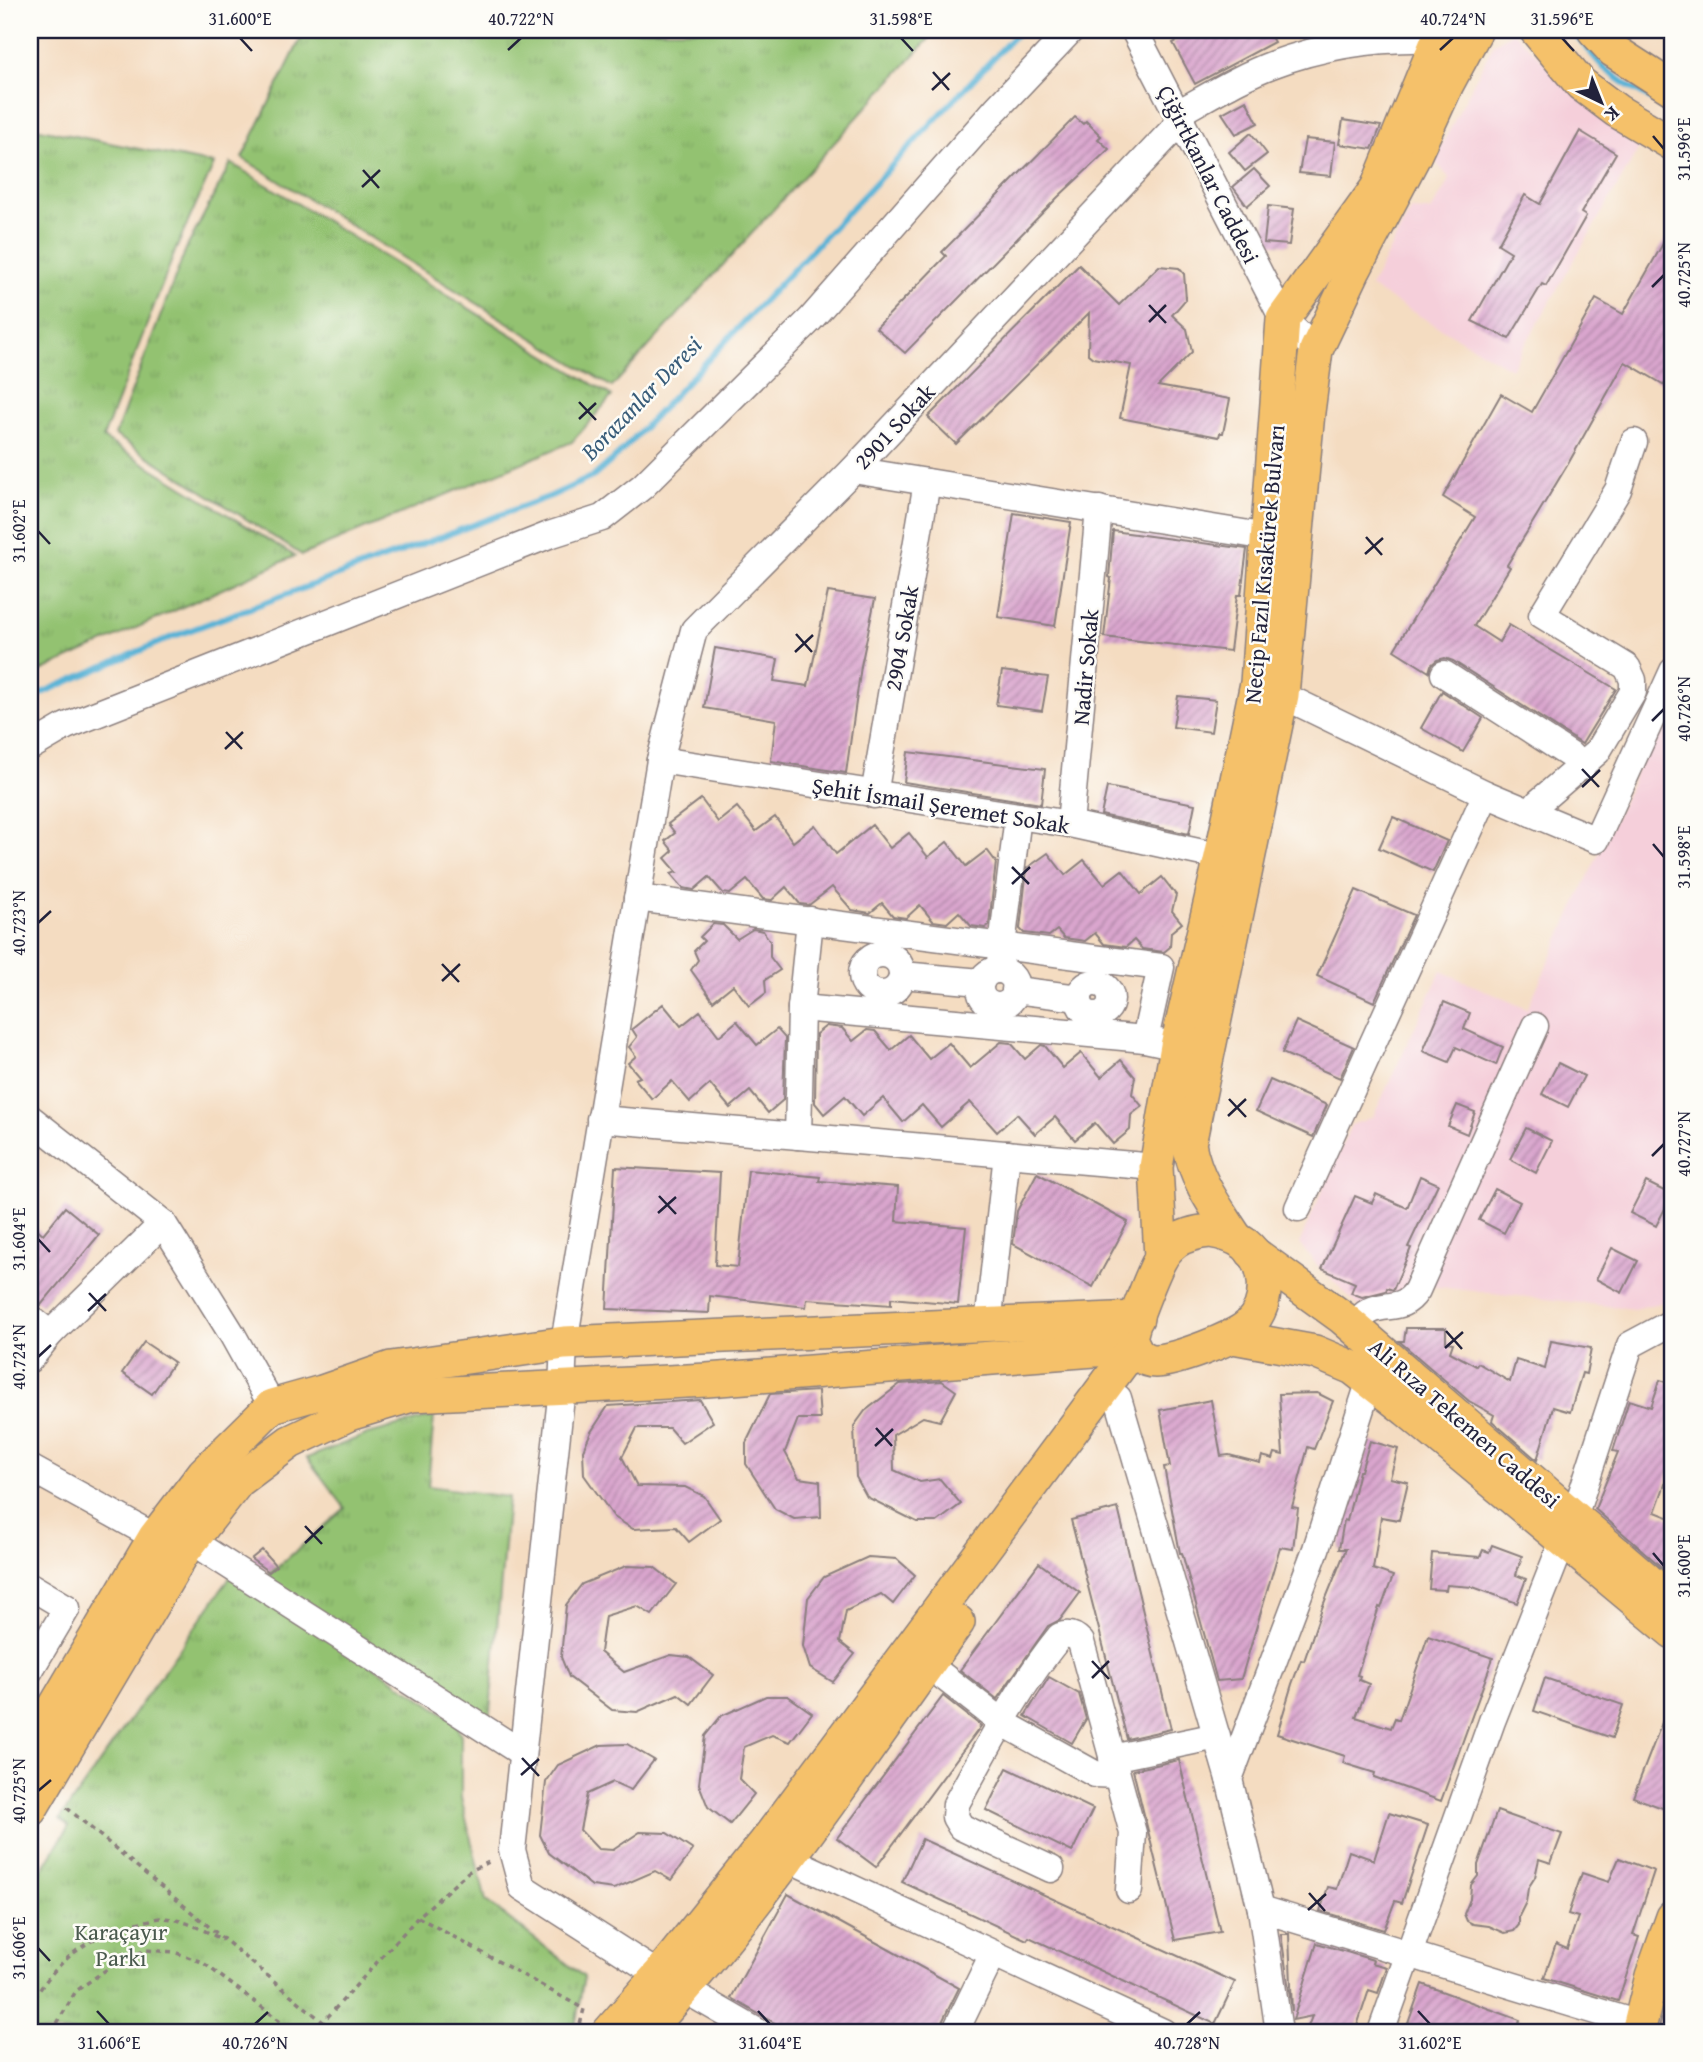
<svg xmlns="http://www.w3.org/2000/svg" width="1703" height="2062" font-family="'Gentium Book Plus',serif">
  <defs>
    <pattern id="grass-tufts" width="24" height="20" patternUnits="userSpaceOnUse" patternTransform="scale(1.75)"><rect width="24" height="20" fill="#93c271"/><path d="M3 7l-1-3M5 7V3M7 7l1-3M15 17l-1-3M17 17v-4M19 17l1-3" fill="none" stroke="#7ea663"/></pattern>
    <pattern id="building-hatch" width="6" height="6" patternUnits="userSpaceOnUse" patternTransform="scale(1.75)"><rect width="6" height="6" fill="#daa6ce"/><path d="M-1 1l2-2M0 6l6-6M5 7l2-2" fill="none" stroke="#b087a8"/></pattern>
  </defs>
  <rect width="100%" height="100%" fill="#fdfcf7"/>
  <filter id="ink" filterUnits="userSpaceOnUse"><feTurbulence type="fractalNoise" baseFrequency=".0143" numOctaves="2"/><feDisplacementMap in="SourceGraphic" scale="14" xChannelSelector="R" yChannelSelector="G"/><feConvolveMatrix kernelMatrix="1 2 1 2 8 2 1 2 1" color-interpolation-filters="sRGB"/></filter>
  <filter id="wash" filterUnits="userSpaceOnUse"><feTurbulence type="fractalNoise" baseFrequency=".00686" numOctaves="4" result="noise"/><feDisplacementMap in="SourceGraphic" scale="28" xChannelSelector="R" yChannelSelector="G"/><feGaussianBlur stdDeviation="1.57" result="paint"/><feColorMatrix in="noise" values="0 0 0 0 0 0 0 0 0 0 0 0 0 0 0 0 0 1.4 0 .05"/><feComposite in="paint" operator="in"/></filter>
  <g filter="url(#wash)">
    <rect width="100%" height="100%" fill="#f4dcc1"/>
    <g fill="#f5cfda">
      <path d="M1513,32L1596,111L1643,142L1511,369L1370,287L1411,210L1431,211L1450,179L1434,160L1494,43Z"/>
      <path d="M1673,693V1300L1634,1309L1411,1284L1368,1315L1319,1267L1299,1244L1351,1125L1373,1117L1441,971L1527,1009Z"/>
    </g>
    <g fill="url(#grass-tufts)" stroke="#5a7256" stroke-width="2">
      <path d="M305,30H937L612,387L242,158Z"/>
      <path d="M30,127L214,164L176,249L103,438L295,556L30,676Z"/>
      <path d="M231,163L612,396L572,442L302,555L115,435L186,249Z"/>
      <path d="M434,1416L428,1486L508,1497L489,1724L264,1579L345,1508L307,1458L368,1434Z"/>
      <path d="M233,1573L454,1720L461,1735V1798L486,1901L584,1977L574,2032H30V1890L69,1826L60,1819Z"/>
    </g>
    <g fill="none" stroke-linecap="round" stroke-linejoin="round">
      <g stroke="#59b2d6" stroke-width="6">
        <path d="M1571,30L1604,68L1630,87L1673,112"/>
        <path d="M30,698L172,637L551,496L594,476L618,455L1020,30"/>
      </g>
    </g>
    <g id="blocks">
      <g fill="url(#building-hatch)">
        <path d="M1198,30H1267L1274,42L1195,84L1173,43Z"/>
        <path d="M1246,100L1258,123L1236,134L1222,113Z"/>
        <path d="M1075,117L1083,124L1086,121L1101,136L1098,139L1109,149L1058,197L905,353L876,328L946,256L942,252Z"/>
        <path d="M1343,120L1381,126L1372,149L1339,144Z"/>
        <path d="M1580,131L1616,153L1581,213L1586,216L1546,286L1542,284L1509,339L1472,321L1511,252L1498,244L1525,195L1540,204Z"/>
        <path d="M1251,133L1267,154L1245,171L1229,152Z"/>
        <path d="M1305,139L1335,142L1331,176L1299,173Z"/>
        <path d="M1254,169L1270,186L1247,206L1233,187Z"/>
        <path d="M1268,206L1294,209L1289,245L1264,243Z"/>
        <path d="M1673,226V390L1625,362L1568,464L1507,565L1510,567L1474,626L1499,642L1509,625L1616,689L1582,744L1453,661L1445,658L1437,660L1431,665L1429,672L1394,650L1475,517L1443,497L1501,394L1532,412L1596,299L1623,314Z"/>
        <path d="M1079,265L1119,305L1159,266L1179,268L1184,274L1186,299L1172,315L1187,329L1192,352L1158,386L1230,399L1223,433H1220L1219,437L1120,418L1131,365L1093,358L1088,354L1089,313L956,444L928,417Z"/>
        <path d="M1014,513L1071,522L1055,626L998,617Z"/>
        <path d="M1113,531L1247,549L1241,595H1237L1230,651L1104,637L1111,578L1109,577Z"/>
        <path d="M828,592L875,599L861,666L846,773L771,761L776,720L704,708L715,648L778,659L774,681L808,686Z"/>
        <path d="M1002,671L1048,677L1042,711L996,705Z"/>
        <path d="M1442,691L1483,718L1463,752L1421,728Z"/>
        <path d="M1178,696L1216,700L1211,732L1173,727Z"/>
        <path d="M908,752L1045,769L1041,804L904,782Z"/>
        <path d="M1107,787L1195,804L1189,834L1101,815Z"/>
        <path d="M701,799L718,822L737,807L756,831L775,817L793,842L815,825L836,854L872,825L890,848L909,833L928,857L947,842L966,866L987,850L996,862L989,925L985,928L971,926L959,912L947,923L933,921L920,905L906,918L893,916L882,903L870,913L852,910L832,887L809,905L800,904L786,887L772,900L763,899L747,880L730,894L723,893L709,877L694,890L683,888L671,874L677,872L665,858L673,851L665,841L675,833L668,824Z"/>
        <path d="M1393,817L1447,841L1433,872L1379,848Z"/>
        <path d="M1048,853L1065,875L1084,860L1104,884L1122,870L1141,894L1162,877L1176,895L1172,911L1182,923L1171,932L1170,947L1164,952L1142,949L1134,940L1126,947L1104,944L1095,933L1085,941L1064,938L1057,930L1049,936L1024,933L1020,929L1027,868Z"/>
        <path d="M1356,890L1414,915L1374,1002L1317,976Z"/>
        <path d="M713,924L723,925L737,939L753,929L763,931L770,941V957L780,970L765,980L766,993L749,1006L733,985L713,1001L691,970L698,960L694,951L704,941L700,937Z"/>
        <path d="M1444,1002L1470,1013L1464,1029L1503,1047L1496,1065L1456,1047L1449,1062L1423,1051Z"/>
        <path d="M663,1004L681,1026L700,1011L719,1036L737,1021L757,1045L777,1029L785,1038L783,1100L768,1113L750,1091L730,1108L710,1084L690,1102L672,1081L652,1099L635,1079L640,1077L628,1063L636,1056L629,1047L637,1037L632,1029Z"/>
        <path d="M1296,1021L1354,1047L1340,1078L1282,1053Z"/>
        <path d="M826,1026L842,1028L853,1041L867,1030L875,1031L891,1050L909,1035L929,1059L949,1043L970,1068L1001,1042L1011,1043L1025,1059L1041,1045L1045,1046L1063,1068L1081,1053L1101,1077L1121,1060L1135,1077L1132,1094L1142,1106L1131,1115L1130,1130L1113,1144L1095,1123L1075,1140L1055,1117L1035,1134L1017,1114L997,1132L970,1102L941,1127L922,1105L903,1122L883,1098L862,1116L845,1096L824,1114L815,1103L816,1034Z"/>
        <path d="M1558,1063L1584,1076L1568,1107L1542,1094Z"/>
        <path d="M1270,1080L1327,1105L1313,1137L1256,1111Z"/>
        <path d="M1457,1105L1475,1112L1467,1134L1448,1126Z"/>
        <path d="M1526,1128L1552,1141L1536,1173L1510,1159Z"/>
        <path d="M615,1167L720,1173L715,1265L738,1267L748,1170L820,1177L819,1181L898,1187L896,1221L966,1227L958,1304L891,1298V1305L807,1299L806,1307L710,1296L709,1313L607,1309Z"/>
        <path d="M1037,1173L1128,1222L1093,1287L1013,1244L1017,1211Z"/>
        <path d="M1420,1176L1438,1184L1408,1247L1411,1248L1393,1290L1387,1288L1386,1291L1362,1297L1351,1293L1355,1283L1322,1269L1355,1196L1372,1203L1376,1194L1407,1208Z"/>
        <path d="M1646,1182L1672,1195L1656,1226L1630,1213Z"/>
        <path d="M1495,1189L1520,1202L1504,1233L1479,1220Z"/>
        <path d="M65,1207L99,1235L41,1305L30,1295V1223L43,1234Z"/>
        <path d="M1612,1248L1638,1261L1622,1293L1596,1279Z"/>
        <path d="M1406,1328H1446V1342L1453,1343L1450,1352L1476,1366L1478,1363L1510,1382L1516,1360L1545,1369L1551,1341L1591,1348L1586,1374L1582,1373L1570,1412L1553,1407L1537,1460L1492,1421L1494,1415L1469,1401L1399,1341H1404Z"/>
        <path d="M144,1342L174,1362L152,1394L122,1373Z"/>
        <path d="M1660,1380L1673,1384V1462L1655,1512L1673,1519V1577L1595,1509L1618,1452L1613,1451L1629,1400L1651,1407Z"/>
        <path d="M942,1381L956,1391L940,1421L923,1417L893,1435L894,1470L920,1482L940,1479L961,1504L937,1522H917L867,1497L856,1477L854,1426L865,1411L900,1384Z"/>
        <path d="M818,1391L820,1419H798L785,1452L799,1478L820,1481L821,1517L794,1519L775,1509L746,1464V1443L770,1394Z"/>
        <path d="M1317,1393L1333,1401L1314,1449L1308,1447L1292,1507L1298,1508L1293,1549L1280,1547L1241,1679L1217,1681L1182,1553H1180L1164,1467L1170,1466L1160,1410L1211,1400L1221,1456L1229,1455L1260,1463L1262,1456L1273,1459L1275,1453L1283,1455L1279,1394Z"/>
        <path d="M700,1400L713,1422L682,1443L669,1428H637L622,1457L637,1486L685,1487L704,1496L720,1519L689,1542L676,1527L633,1529L614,1517L584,1475L583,1450L591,1432L608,1406Z"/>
        <path d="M1370,1441L1398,1449L1390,1478L1408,1482L1399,1520L1381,1517L1373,1569L1393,1576L1381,1608L1379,1607L1357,1675L1360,1676L1359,1680L1369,1684L1356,1717L1391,1728L1395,1718L1399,1720L1428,1636L1493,1658L1441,1801L1374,1777L1375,1773L1343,1763L1345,1756L1277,1734L1292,1684L1301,1660L1304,1661L1322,1608L1346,1549H1339L1344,1520L1347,1521L1359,1471H1361Z"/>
        <path d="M1118,1508L1171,1729L1127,1739L1071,1520Z"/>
        <path d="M1492,1545L1522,1556L1516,1575L1526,1579L1517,1603L1473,1587L1447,1585L1446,1590L1429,1589L1432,1553L1480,1557L1483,1550L1489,1552Z"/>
        <path d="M262,1550L276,1566L269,1572L251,1559Z"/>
        <path d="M868,1557L897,1559L915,1575L893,1604L881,1594L846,1611L840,1642L855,1654L833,1682L810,1668L803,1646L808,1598L824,1577Z"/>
        <path d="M1039,1563L1080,1593L1060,1620L1048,1626L997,1699L960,1670Z"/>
        <path d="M626,1566L654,1567L676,1584L652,1615L637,1606L605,1616L600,1652L624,1672L671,1655L689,1657L713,1675L691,1704L678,1694L637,1712L612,1710L569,1677L561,1657L566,1605L582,1584Z"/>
        <path d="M1049,1677L1079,1694L1086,1719L1072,1743L1025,1716Z"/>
        <path d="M1545,1678L1623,1705L1612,1738L1534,1711Z"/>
        <path d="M766,1696H788L812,1713L790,1742L772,1735L744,1747L739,1779L754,1794L730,1824L708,1807L699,1784L705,1736L721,1716Z"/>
        <path d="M943,1696L981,1726L876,1867L837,1838Z"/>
        <path d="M1672,1697H1673V1812L1633,1797Z"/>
        <path d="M627,1744L654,1760L631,1790L613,1782L587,1794L580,1830L598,1849L613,1850L640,1832L667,1833L693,1850L671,1880L655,1871L614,1889L592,1886L549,1853L540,1835L546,1782L558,1765L601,1745Z"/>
        <path d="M1179,1760L1220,1932L1175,1940L1133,1770Z"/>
        <path d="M1007,1768L1093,1809L1072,1852L986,1810Z"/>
        <path d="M1497,1811L1562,1834L1551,1863L1539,1859L1535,1877L1528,1888L1526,1902L1519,1916V1925L1514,1931L1505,1933L1489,1926L1473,1924L1467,1921L1464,1914L1470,1899L1471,1885L1478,1876V1865Z"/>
        <path d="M1389,1813L1428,1825L1402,1903L1395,1901L1384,1930L1320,1911L1328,1887L1337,1889L1349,1851L1374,1860Z"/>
        <path d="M922,1839L1235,1982L1215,2024L1029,1937L1027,1940L902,1882Z"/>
        <path d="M1619,1858L1654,1871L1633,1935L1639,1937L1618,2001L1544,1978L1556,1944L1567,1949L1578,1917L1568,1914L1582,1873L1609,1882Z"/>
        <path d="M788,1894L959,1988L937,2032H790L731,1998Z"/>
        <path d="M1281,1934H1289L1292,2011Z"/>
        <path d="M1317,1943L1373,1960L1372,1963L1387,1967L1378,1993L1369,1990L1355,2032H1306L1312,2016L1293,2020Z"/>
        <path d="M1673,1974V2032H1658L1670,1982Z"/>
        <path d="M1422,1984L1520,2020L1516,2032H1405Z"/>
      </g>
    </g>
  </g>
  <g filter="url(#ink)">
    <use href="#blocks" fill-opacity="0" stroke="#8b7f7e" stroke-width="2"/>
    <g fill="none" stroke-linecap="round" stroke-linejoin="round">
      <defs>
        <g id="minor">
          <path d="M1134,30L1283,319L1316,350"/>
          <path d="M1178,113C1209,96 1241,76 1274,64C1327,44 1383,37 1439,39"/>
          <path d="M853,470L1268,537"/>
          <path d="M1444,674L1570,755L1582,767"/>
          <path d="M1282,695L1486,794L1298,1208"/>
          <path d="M30,747L66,726L549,535L602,518L643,486L810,320L996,109L1071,30"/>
          <path d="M660,760L1070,824L1221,857"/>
          <path d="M1486,794L1596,840L1673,671"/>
          <path d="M874,795L927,482"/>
          <path d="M1531,813L1539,802L1597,752L1633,692V680L1627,667L1542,615L1618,490L1634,442"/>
          <path d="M1070,824L1099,509"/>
          <path d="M637,898L1161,967L1145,1039L1177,1046"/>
          <circle cx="882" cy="974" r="20"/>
          <path d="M999,970L1018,816"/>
          <circle cx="998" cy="988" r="18"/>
          <path d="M902,975L981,982"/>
          <circle cx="1095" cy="999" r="16"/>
          <path d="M1015,990L1079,998"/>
          <path d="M801,1008L810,920"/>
          <path d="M30,1118L163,1223L232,1334L272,1406"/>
          <path d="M600,1119L1156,1167"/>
          <path d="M798,1136L801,1008L1145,1039"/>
          <path d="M30,1318L50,1334"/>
          <path d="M988,1325L1007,1154"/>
          <path d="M1354,1327C1374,1293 1399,1319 1417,1290L1535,1026"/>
          <path d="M30,1359L50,1334L163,1223"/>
          <path d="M1118,1398L1229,1779L1261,1909L1279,2032"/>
          <path d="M30,1468L155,1537"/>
          <path d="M1574,1517L1630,1345L1673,1322"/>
          <path d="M191,1541L522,1753"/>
          <path d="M30,1586L67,1608L30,1670"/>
          <path d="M913,1653L1003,1723L1095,1774L1116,1775"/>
          <path d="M1112,1758L1217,1736"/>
          <path d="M1229,1779L1316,1549L1370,1380"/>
          <path d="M789,1859L1163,2032"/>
          <path d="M1051,1869L961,1827L955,1817L956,1804C988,1746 1018,1688 1060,1636C1069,1633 1075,1635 1081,1642L1133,1833L1129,1890"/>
          <path d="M1261,1909L1639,2024"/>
          <path d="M758,2032L659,1975L522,1887L512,1850L562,1388L564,1343L660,760L694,630L853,470L1182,120"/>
          <path d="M955,2032L993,1954"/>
          <path d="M1381,2032L1492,1721L1563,1541"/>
        </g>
        <g id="major">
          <path d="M1536,30L1581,84L1617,111L1673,144"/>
          <path d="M1594,30L1614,51L1673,89"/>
          <path d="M1210,1231C1223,1233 1234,1236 1245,1244C1269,1263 1271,1303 1249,1325C1236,1338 1174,1361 1155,1361C1150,1361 1145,1359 1141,1356C1135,1351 1131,1345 1131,1337C1130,1328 1155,1268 1161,1258C1164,1252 1170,1246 1175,1242C1186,1234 1198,1232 1210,1231Z"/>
          <path d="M1236,1238C1216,1207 1196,1181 1189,1144L1282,695L1308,412L1316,350L1354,270L1415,154L1447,84L1476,30"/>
          <path d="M1252,1252L1343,1318L1673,1602"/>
          <path d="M1161,1257L1156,1167L1177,1046L1221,857L1257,683L1283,319L1377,188L1442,30"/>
          <path d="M1233,1337L1315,1352L1353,1368L1407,1410L1673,1632"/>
          <path d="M30,1749L155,1537L204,1473L272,1406L322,1392L391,1368L564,1343L1137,1318"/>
          <path d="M30,1810L185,1549L238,1481L290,1442L349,1414L412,1395L707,1380L1134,1347"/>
          <path d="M609,2032L659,1975L765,1843L1134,1347"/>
          <path d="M646,2032C762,1905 858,1762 958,1622"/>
          <path d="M1638,2032L1652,1976L1673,1917"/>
        </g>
      </defs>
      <use href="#minor" stroke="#8b7f7e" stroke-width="29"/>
      <use href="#major" stroke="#8b7f7e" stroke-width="36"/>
      <g stroke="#8b7f7e" stroke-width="3.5" stroke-dasharray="5 5" stroke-linecap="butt">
        <path d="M67,1808L335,2032"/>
        <path d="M418,1917L584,2009L578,2032"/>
        <path d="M30,2007C52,1962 93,1932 141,1922C148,1921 156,1918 163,1918C184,1919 205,1931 223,1940"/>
        <path d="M52,2032L76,1991L110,1967L146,1950L174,1952L202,1962L295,2032"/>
        <path d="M314,2032L418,1917L468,1872L491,1861"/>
      </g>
      <use href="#minor" stroke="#fff" stroke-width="26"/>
      <use href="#major" stroke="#f5c16b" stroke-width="33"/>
    </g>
  </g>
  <path fill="none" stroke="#22223b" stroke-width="2.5" d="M240,38L252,51M901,38L913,51M1562,38L1574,51M508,50L521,38M1440,50L1453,38M933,72L949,90M932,90L950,73M1653,136L1664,149M363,170L379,188M362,187L380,170M1652,287L1664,275M1149,305L1166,323M1149,322L1166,305M579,402L596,420M579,419L596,403M38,531L50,544M1366,537L1382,555M1365,554L1383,538M796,634L812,652M795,652L813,635M1652,721L1664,709M226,732L242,749M225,749L243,732M1582,769L1599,787M1582,787L1600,770M1653,844L1664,857M1012,867L1029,884M1012,884L1030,867M38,923L51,911M442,964L459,982M442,981L460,964M1229,1099L1246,1117M1228,1116L1246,1099M1652,1156L1664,1144M659,1196L676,1214M658,1213L676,1197M38,1239L50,1252M89,1293L106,1311M88,1311L106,1294M1446,1331L1462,1349M1445,1348L1463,1332M38,1357L51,1345M876,1428L892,1446M875,1446L893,1429M305,1526L322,1544M305,1543L323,1526M1653,1553L1664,1566M1092,1661L1109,1679M1092,1678L1109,1661M522,1758L539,1776M521,1775L539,1759M38,1791L51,1780M1309,1893L1325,1911M1308,1910L1326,1894M38,1948L50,1961M97,2011L109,2024M758,2011L770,2024M1418,2011L1430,2024M255,2024L268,2012M1187,2024L1200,2012"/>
  <g text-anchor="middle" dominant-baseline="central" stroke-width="5" stroke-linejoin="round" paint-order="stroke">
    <g font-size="23" fill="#22223b" stroke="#fdfcf7">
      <text transform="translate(1209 174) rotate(63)">Çiğirtkanlar Caddesi</text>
      <text transform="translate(894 426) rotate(-47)">2901 Sokak</text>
      <text transform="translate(1264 564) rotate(-85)">Necip Fazıl Kısakürek Bulvarı</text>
      <text transform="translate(901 638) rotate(-80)">2904 Sokak</text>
      <text transform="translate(1085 667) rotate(-85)">Nadir Sokak</text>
      <text transform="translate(941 805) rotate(9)">Şehit İsmail Şeremet Sokak</text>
      <text transform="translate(1465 1423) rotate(41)">Ali Rıza Tekemen Caddesi</text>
    </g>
    <g font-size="23" fill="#4a5a4e" stroke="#fdfcf7">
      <text x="121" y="1931">Karaçayır<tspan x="121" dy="26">Parkı</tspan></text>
    </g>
    <g font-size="24" font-style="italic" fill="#385c79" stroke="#fdfcf7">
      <text transform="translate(641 398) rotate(-46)">Borazanlar Deresi</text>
    </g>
  </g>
  <rect width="1703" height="2062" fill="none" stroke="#fdfcf7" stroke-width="77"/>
  <g transform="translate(1601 102) rotate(137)" stroke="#fdfcf7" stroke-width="5" paint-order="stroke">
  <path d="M0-5L12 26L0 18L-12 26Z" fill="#22223b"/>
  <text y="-10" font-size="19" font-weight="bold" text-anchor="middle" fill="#22223b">K</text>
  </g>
  <rect x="38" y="38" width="1626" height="1986" fill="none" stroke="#22223b" stroke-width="2.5"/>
  <g font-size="18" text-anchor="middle" fill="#22223b">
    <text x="240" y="25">31.600°E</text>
    <text x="521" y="25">40.722°N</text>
    <text x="901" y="25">31.598°E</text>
    <text x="1453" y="25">40.724°N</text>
    <text x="1562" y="25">31.596°E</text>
    <text transform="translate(1684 149) rotate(-90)" y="6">31.596°E</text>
    <text transform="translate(1684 275) rotate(-90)" y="6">40.725°N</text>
    <text transform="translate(19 531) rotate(-90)" y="6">31.602°E</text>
    <text transform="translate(1684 709) rotate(-90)" y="6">40.726°N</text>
    <text transform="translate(1684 857) rotate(-90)" y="6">31.598°E</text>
    <text transform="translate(19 923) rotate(-90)" y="6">40.723°N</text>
    <text transform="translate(1684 1144) rotate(-90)" y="6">40.727°N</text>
    <text transform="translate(19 1239) rotate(-90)" y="6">31.604°E</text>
    <text transform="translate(19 1357) rotate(-90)" y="6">40.724°N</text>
    <text transform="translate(1684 1566) rotate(-90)" y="6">31.600°E</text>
    <text transform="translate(19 1791) rotate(-90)" y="6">40.725°N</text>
    <text transform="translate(19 1948) rotate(-90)" y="6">31.606°E</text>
    <text x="109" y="2049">31.606°E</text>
    <text x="255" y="2049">40.726°N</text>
    <text x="770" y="2049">31.604°E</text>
    <text x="1187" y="2049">40.728°N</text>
    <text x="1430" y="2049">31.602°E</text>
  </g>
</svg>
